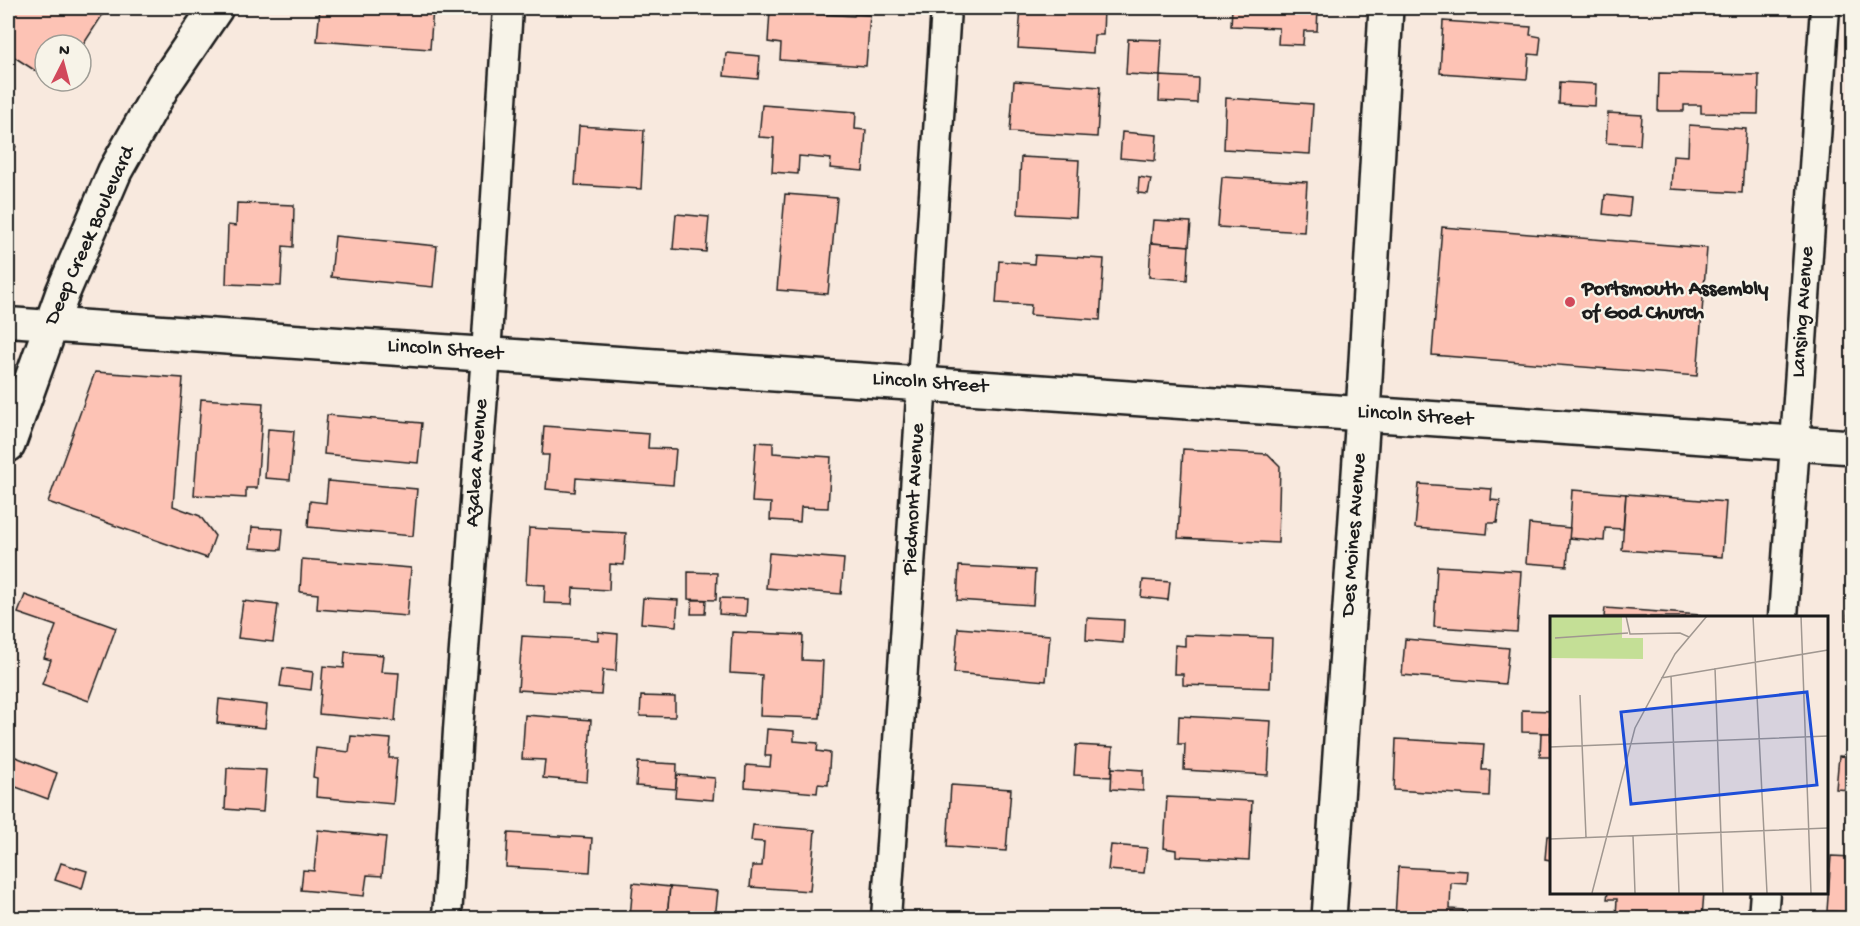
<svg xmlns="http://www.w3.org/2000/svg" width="1860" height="926" font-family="'Gochi Hand',sans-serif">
  <rect width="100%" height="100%" fill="#f8e9de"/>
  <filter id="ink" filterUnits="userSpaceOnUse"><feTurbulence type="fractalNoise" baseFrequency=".0167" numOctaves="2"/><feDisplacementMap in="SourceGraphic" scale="12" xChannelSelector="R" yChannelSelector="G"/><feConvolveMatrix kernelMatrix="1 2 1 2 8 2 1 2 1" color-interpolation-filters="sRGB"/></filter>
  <g filter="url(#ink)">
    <g fill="#fdc3b5" stroke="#1c1c1c" stroke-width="1.5">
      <path d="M8,8H107L81,48V45H45V77L8,53Z"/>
      <path d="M320,8H433L430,49L317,41Z"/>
      <path d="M1021,8H1104L1103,35H1094L1093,53L1018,48Z"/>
      <path d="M1232,8H1318L1317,31H1304L1303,45L1278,44L1279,28L1231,26Z"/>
      <path d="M770,11L854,16L855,14L870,15L866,66L780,60L781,44L768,42Z"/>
      <path d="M1443,21L1531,27L1530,35L1541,37L1539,55L1529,54L1527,79L1440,73Z"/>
      <path d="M1128,39L1162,40L1160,76L1126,74Z"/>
      <path d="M726,53L760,56L758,79L724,76Z"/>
      <path d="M1659,73L1759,75L1758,114L1701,113V105H1684V111H1658Z"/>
      <path d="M1160,76L1198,78L1197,103L1159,101Z"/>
      <path d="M1014,81L1100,87L1097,137L1010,132Z"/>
      <path d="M1560,82L1596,84L1595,106L1559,104Z"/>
      <path d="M1226,98L1313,104L1310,154L1224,149Z"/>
      <path d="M762,105L856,112L855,129L866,130L863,171L830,168L831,159L799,156L798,174L772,172L774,138L759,137Z"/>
      <path d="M1608,113L1642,115L1640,145L1606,143Z"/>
      <path d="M1689,125L1746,129L1742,193L1671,189L1673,155L1688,156Z"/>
      <path d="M579,126L644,130L641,189L575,185Z"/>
      <path d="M1122,132L1157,135L1155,161L1120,158Z"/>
      <path d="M8,143L16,146L8,168Z"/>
      <path d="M1021,157L1079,160L1076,217L1018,214Z"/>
      <path d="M1139,177L1151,179L1148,194L1138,193Z"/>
      <path d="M1222,177L1307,182L1304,232L1218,227Z"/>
      <path d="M785,194L837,198L828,294L777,290Z"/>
      <path d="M1605,195L1631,198L1629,217L1603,214Z"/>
      <path d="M237,203L294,205L293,247L283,246L281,286L226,284L228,225L236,226Z"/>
      <path d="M676,214L709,217L706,252L673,249Z"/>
      <path d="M1153,220L1191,222L1189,246L1151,243Z"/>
      <path d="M1442,227L1707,248L1697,376L1432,355Z"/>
      <path d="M335,236L437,246L433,287L331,277Z"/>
      <path d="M1151,243L1189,246L1187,280L1149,277Z"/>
      <path d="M1035,255L1104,259L1100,320L1030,315L1031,305L996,303L999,261L1034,264Z"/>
      <path d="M95,372L183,378L173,506L200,516L215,536L207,558L48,502Z"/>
      <path d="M201,399L263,403L257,488H246V498L194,495Z"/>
      <path d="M327,415L422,423L418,463L324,454Z"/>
      <path d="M544,426L649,434L648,448L676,449L673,485L576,478L575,492L546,489L549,455H542Z"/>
      <path d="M268,429L294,431L290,480L265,478Z"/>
      <path d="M756,442L773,443V453L831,457L828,508L801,507L800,522L770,520L771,503L752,502Z"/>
      <path d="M1183,449L1268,454L1280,466L1278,543L1178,538Z"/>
      <path d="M328,481L417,489L413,536L308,527L310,501L326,503Z"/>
      <path d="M1419,484L1492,489L1491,500L1500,501L1497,523H1488L1487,534L1415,528Z"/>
      <path d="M1572,490L1626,494L1623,529L1605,528L1604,541L1569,538Z"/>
      <path d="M1626,494L1726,502L1722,557L1622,550Z"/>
      <path d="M1849,504H1852V541L1847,540Z"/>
      <path d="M1529,524L1570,528L1567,566L1526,563Z"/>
      <path d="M252,527L283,529L281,550L250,548Z"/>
      <path d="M529,528L626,533L624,565L610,564L609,590L573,588L572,604L544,603L545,585L526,584Z"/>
      <path d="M769,553L844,559L841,594L766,588Z"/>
      <path d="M302,559L411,568L407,616L317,609L318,594L300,592Z"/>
      <path d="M959,566L1035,570L1033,605L957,600Z"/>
      <path d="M1437,566L1521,571L1517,632L1434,627Z"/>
      <path d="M688,572L717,573L716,600L688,599Z"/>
      <path d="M1143,580L1170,582L1168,600L1141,597Z"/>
      <path d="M1849,587H1852V620H1847Z"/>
      <path d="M25,595L116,628L89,701L42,684L51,660L44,658L56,626L18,613Z"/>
      <path d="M643,598L678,600L676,626L641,623Z"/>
      <path d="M720,598L747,599L746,616L719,614Z"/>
      <path d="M692,600H706L705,614H691Z"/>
      <path d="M243,601L278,605L273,642L238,638Z"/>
      <path d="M1605,608L1700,615V617H1604Z"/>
      <path d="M1087,618L1124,620L1123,643L1086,640Z"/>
      <path d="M958,628L1050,635L1046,681L954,673Z"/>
      <path d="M598,632L618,634L616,671L603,670L601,695L518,690L522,636L598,640Z"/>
      <path d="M732,632L803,635L802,660L823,661L820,718L760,716L762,675L730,673Z"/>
      <path d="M1185,635L1272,638L1270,688L1183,685V674H1174L1175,645L1185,646Z"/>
      <path d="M1405,639L1509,648L1505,684L1402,675Z"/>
      <path d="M345,652L383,655L381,672L399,673L395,721L319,714L323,666L344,668Z"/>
      <path d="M283,668L313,672L311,690L280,686Z"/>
      <path d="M641,696L675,697V717L640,716Z"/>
      <path d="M219,699L267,705L265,728L217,723Z"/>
      <path d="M1522,710L1551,711V733L1522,732Z"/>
      <path d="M525,715L591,720L587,782L543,778L545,760L522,759Z"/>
      <path d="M1179,716L1271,721L1268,775L1184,770L1185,744H1178Z"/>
      <path d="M767,729L794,731V741L818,743L817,751L830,753L828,785L818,784L817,793L745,787L746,765L770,767L771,756H765Z"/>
      <path d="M1541,733H1551V757H1540Z"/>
      <path d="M351,736L391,739L389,758H397L393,804L316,797L317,778L313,777L316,748L349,752Z"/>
      <path d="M1396,739L1484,744L1482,770H1490L1489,796L1394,790Z"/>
      <path d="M1076,745L1113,747L1111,777L1074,775Z"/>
      <path d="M8,754L57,773L48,799L8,784Z"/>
      <path d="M1839,756L1852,757V790L1836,789Z"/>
      <path d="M638,762L677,764L676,789L636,786Z"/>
      <path d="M227,768L266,770L263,812L225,809Z"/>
      <path d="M1112,768L1143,770V791L1111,789Z"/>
      <path d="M677,775L715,778L713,800L675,797Z"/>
      <path d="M951,785L1011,789L1006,851L947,847Z"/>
      <path d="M1167,797L1252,801L1249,860L1176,856V850L1164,848Z"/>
      <path d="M753,825L815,830L810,891L750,887L752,866H762L764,842L751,841Z"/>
      <path d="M318,830L386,837L382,876L367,875L364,896L301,890L303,870L314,871Z"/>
      <path d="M508,833L592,838L590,872L506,867Z"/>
      <path d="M1547,836H1551V860L1545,859Z"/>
      <path d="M1111,845L1147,848L1144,873L1108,870Z"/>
      <path d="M1831,856L1852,857V912L1827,911Z"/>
      <path d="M61,863L87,871L82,889L55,880Z"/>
      <path d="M1398,867L1468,871L1467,884L1451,883L1450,909L1463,910V918H1395Z"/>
      <path d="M633,883L670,887L667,918H630Z"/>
      <path d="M670,887L718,891L715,918H667Z"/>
      <path d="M1608,892H1704L1702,918L1616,917L1617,899H1607Z"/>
    </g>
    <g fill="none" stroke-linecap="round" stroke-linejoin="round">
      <defs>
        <g id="street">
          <path d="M8,322L51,325"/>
          <path d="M1783,617L1825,8"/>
          <path d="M447,918L458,730L486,354L508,8"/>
          <path d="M886,918C908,615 926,311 946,8"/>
          <path d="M1763,918L1765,892"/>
        </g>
        <g id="secondary">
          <path d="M51,325L1852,447"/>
          <path d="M8,445L63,292L115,171L163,86L216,8"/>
          <path d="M1329,918L1363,414L1386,8"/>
        </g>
      </defs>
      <use href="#street" stroke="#1c1c1c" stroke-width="33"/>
      <use href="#secondary" stroke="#1c1c1c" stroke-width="38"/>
      <use href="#street" stroke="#f7f3e8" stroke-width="28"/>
      <use href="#secondary" stroke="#f7f3e8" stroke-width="33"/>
    </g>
  </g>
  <circle fill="#d1495b" stroke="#f7f3e8" stroke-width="2" cx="1570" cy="302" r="6"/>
  <g text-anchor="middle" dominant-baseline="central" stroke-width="4.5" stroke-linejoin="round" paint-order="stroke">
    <g font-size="21" fill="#1c1c1c" stroke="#f7f3e8">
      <text transform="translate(91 236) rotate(-66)">Deep Creek Boulevard</text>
      <text transform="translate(1804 312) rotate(-86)">Lansing Avenue</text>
      <text transform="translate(445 351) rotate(4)">Lincoln Street</text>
      <text transform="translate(930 384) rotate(4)">Lincoln Street</text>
      <text transform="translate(1415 417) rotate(4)">Lincoln Street</text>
      <text transform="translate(478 463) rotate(-86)">Azalea Avenue</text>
      <text transform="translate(915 499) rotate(-87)">Piedmont Avenue</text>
      <text transform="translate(1355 535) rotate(-86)">Des Moines Avenue</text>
    </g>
    <g font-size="21" font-weight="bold" fill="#1c1c1c" stroke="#f7f3e8" text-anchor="start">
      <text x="1582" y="290">Portsmouth Assembly<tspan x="1582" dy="24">of God Church</tspan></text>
    </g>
  </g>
  <g transform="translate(1550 616)">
    <rect width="278" height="278" fill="#f8e9de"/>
    <path d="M0,0H72V22H93V43L0,42Z" fill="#c4df96"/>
    <path fill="none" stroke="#a09790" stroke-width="1.5" d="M76,0L80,18L130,17L139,21M203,0L217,277M251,0L261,277M5,22L78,17M165,52L173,277M121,60L129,277M111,62L278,34M30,79L36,221M0,131L278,120M83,220L85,277M0,223L278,212M42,277L85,112L125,38L157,0"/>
    <path fill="#1d4ed8" fill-opacity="0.15" stroke="#1d4ed8" stroke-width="3" d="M257,76L267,169L81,188L71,96Z"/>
    <rect width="278" height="278" fill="none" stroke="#1c1c1c" stroke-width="3"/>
  </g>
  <rect width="1860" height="926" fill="none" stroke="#f7f3e8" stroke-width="30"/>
  <rect x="15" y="15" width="1830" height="896" fill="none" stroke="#1c1c1c" stroke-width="2" filter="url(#ink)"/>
  <g transform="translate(63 63) rotate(6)"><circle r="28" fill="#f7f3e8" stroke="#9f9d96" stroke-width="1.5"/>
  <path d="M0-4.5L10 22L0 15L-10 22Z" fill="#d1495b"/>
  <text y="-9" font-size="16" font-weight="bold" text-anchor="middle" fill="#1c1c1c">N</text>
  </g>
</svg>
